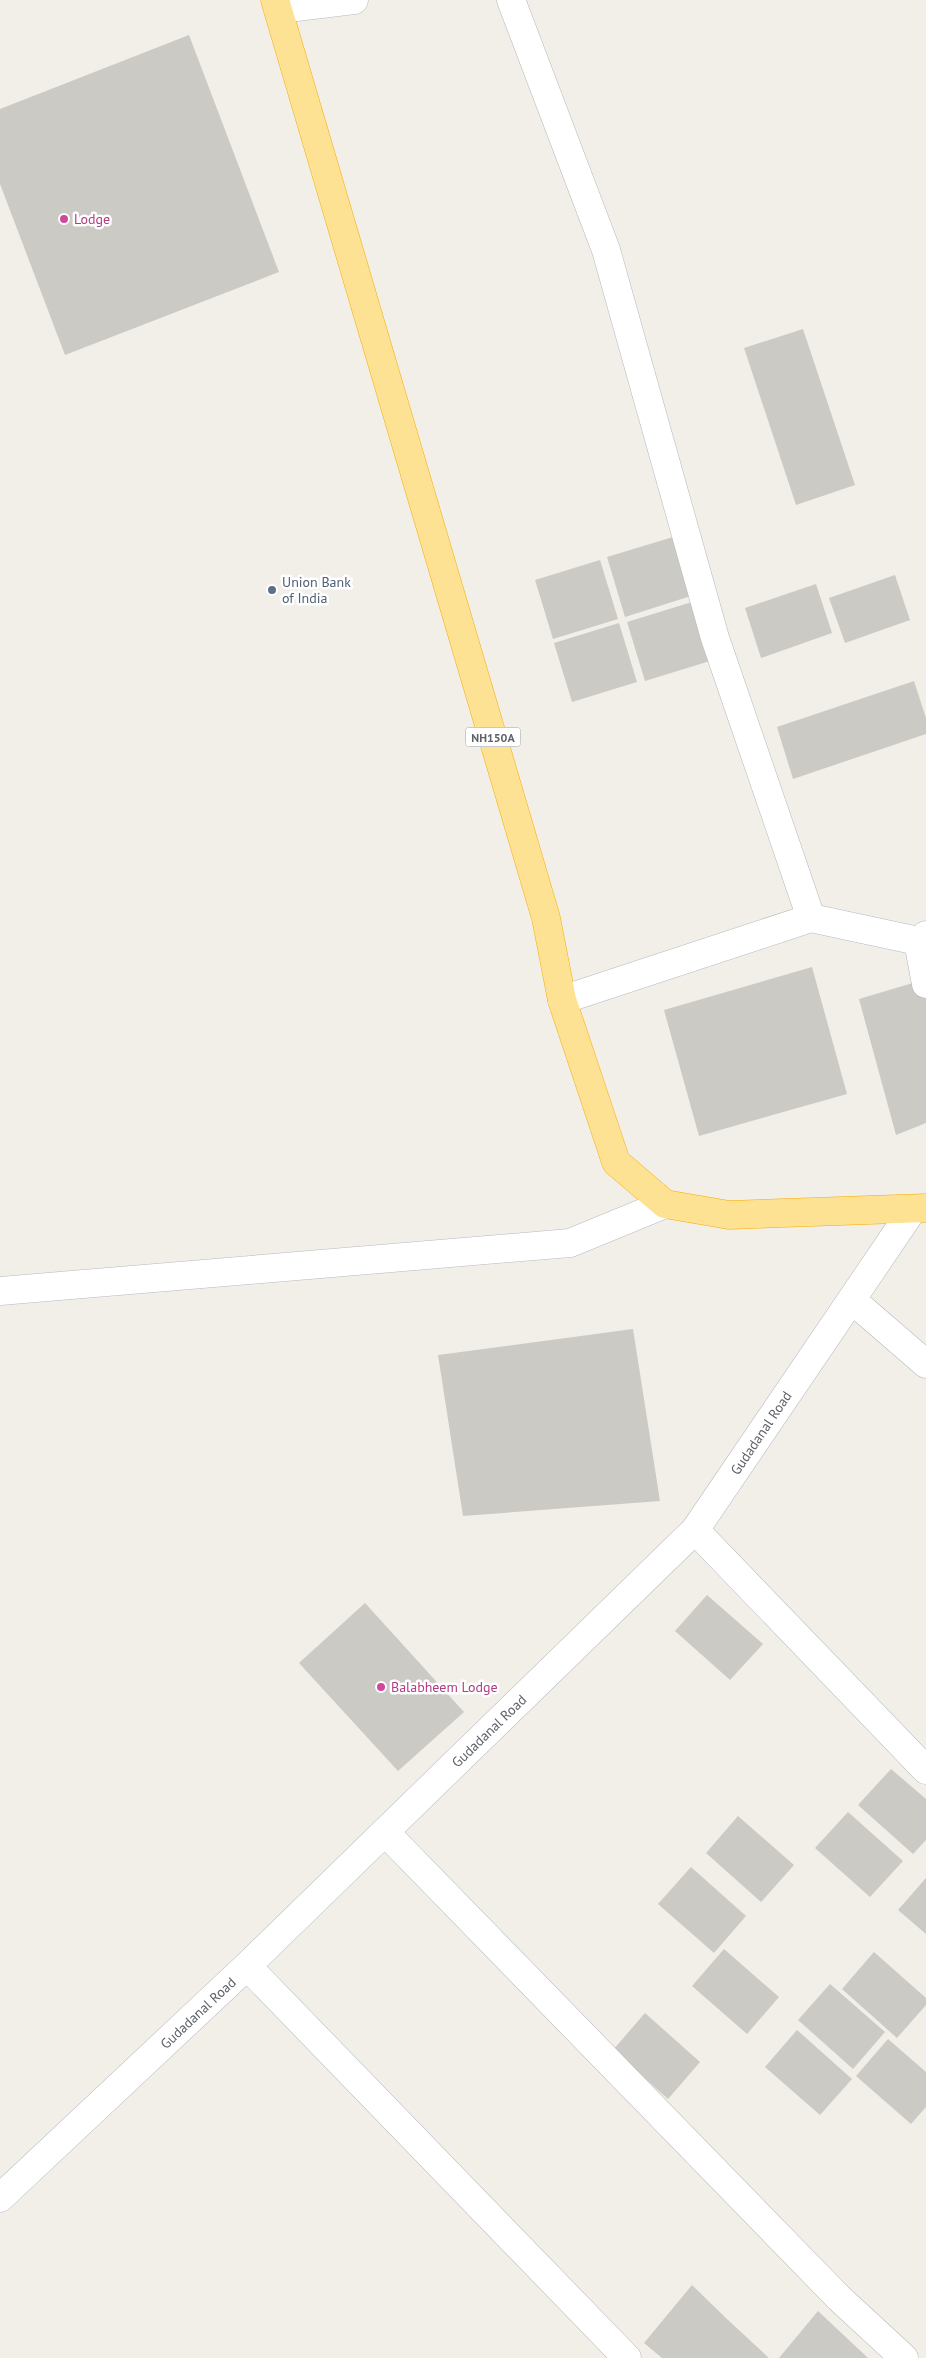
<svg xmlns="http://www.w3.org/2000/svg" width="926" height="2358" font-family="'PT Sans',sans-serif">
  <rect width="100%" height="100%" fill="#f1efe8"/>
  <g fill="#cccac5">
    <path d="M189,35L279,272L65,355L0,184V109Z"/>
    <path d="M803,329L855,485L796,505L744,348Z"/>
    <path d="M673,537L691,596L625,617L607,557Z"/>
    <path d="M600,560L618,619L553,639L535,580Z"/>
    <path d="M895,575L910,620L845,643L829,598Z"/>
    <path d="M816,584L832,633L761,658L745,608Z"/>
    <path d="M692,602L710,661L645,681L627,622Z"/>
    <path d="M619,623L637,682L572,702L554,643Z"/>
    <path d="M914,681L926,718V734L793,779L777,727Z"/>
    <path d="M812,967L847,1094L699,1136L664,1010Z"/>
    <path d="M926,979V1123L896,1135L859,999Z"/>
    <path d="M633,1329L660,1501L463,1516L438,1355Z"/>
    <path d="M707,1595L763,1644L730,1680L675,1631Z"/>
    <path d="M365,1603L464,1712L398,1771L299,1663Z"/>
    <path d="M891,1769L926,1799V1840L913,1854L858,1805Z"/>
    <path d="M848,1812L903,1861L870,1897L815,1848Z"/>
    <path d="M738,1816L794,1865L761,1902L706,1853Z"/>
    <path d="M691,1867L746,1916L714,1953L658,1904Z"/>
    <path d="M926,1878V1934L898,1910Z"/>
    <path d="M724,1949L779,1997L747,2034L692,1986Z"/>
    <path d="M874,1952L926,1998V2005L897,2038L842,1989Z"/>
    <path d="M830,1984L885,2032L853,2069L798,2020Z"/>
    <path d="M645,2013L700,2062L668,2099L613,2050Z"/>
    <path d="M797,2030L852,2079L820,2115L765,2067Z"/>
    <path d="M888,2039L926,2072V2107L911,2124L856,2076Z"/>
    <path d="M692,2285L728,2320L769,2358H662L644,2343Z"/>
    <path d="M818,2311L868,2358H779Z"/>
  </g>
  <g fill="none" stroke-linecap="round" stroke-linejoin="round">
    <defs>
      <g id="street">
        <path d="M511,0L606,250L715,638L811,918L562,1000"/>
        <path d="M280,9L354,0"/>
        <path d="M926,935L918,941L926,984"/>
        <path d="M852,1300L926,1364"/>
        <path d="M695,1530L926,1770"/>
        <path d="M385,1832L839,2298L904,2358"/>
        <path d="M247,1966L627,2358"/>
      </g>
      <g id="secondary">
        <path d="M811,918L918,941"/>
        <path d="M0,1291L570,1243L665,1204"/>
        <path d="M0,2198L247,1966L695,1530L913,1209"/>
      </g>
      <path id="highway" d="M275,0L546,918L562,1000L616,1162L665,1204L729,1215L926,1208"/>
    </defs>
    <use href="#street" stroke="#b5b8bc" stroke-width="29"/>
    <use href="#secondary" stroke="#b6babf" stroke-width="29"/>
    <use href="#highway" stroke="#f9ab00" stroke-width="29"/>
    <use href="#street" stroke="#fff" stroke-width="28"/>
    <use href="#secondary" stroke="#fff" stroke-width="28"/>
    <use href="#highway" stroke="#fde293" stroke-width="28"/>
  </g>
  <g fill="#d1479c" stroke="#fff" stroke-width="2">
    <circle cx="64" cy="219" r="5"/>
    <circle cx="381" cy="1687" r="5"/>
  </g>
  <circle fill="#5c6f8a" stroke="#fff" stroke-width="2" cx="272" cy="590" r="5"/>
  <g text-anchor="middle" dominant-baseline="central" stroke-width="5" stroke-linejoin="round" paint-order="stroke">
    <rect fill="#fff" stroke="#8f9295" stroke-width="1" x="465.5" y="727.5" width="55" height="19" rx="4"/>
    <g font-size="12" font-weight="bold" fill="#5f6368">
      <text x="493" y="737">NH150A</text>
    </g>
    <g font-size="14" fill="#b23c85" stroke="#fff" text-anchor="start">
      <text x="74" y="219">Lodge</text>
      <text x="391" y="1687">Balabheem Lodge</text>
    </g>
    <g font-size="14" fill="#4e5e75" stroke="#fff" text-anchor="start">
      <text x="282" y="582">Union Bank<tspan x="282" dy="16">of India</tspan></text>
    </g>
    <g font-size="14" fill="#5f6368" stroke="#fff">
      <text transform="translate(761 1433) rotate(-56)">Gudadanal Road</text>
      <text transform="translate(489 1731) rotate(-44)">Gudadanal Road</text>
      <text transform="translate(198 2013) rotate(-43)">Gudadanal Road</text>
    </g>
  </g>
</svg>
